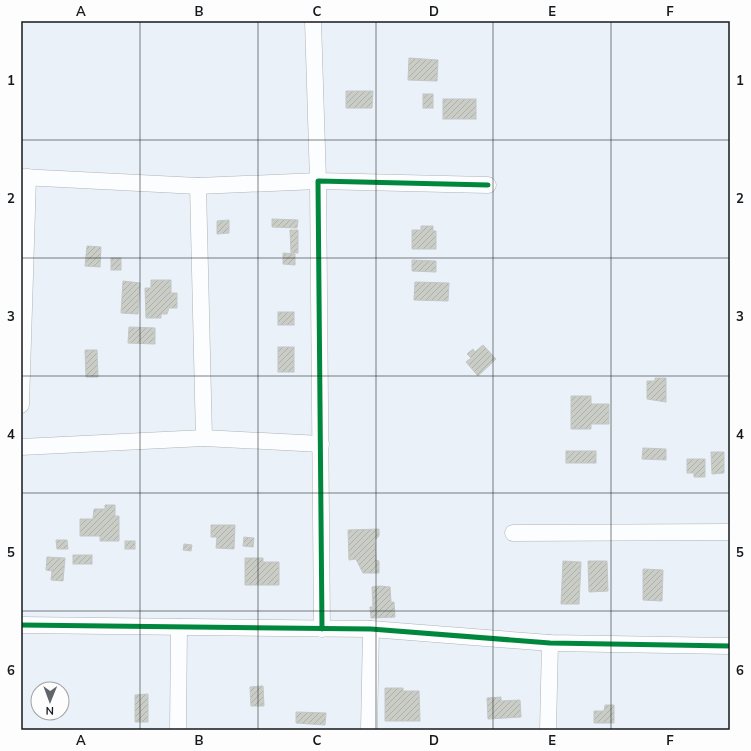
<svg xmlns="http://www.w3.org/2000/svg" width="751" height="751" font-family="Mulish,sans-serif">
  <defs>
    <pattern id="building-hatch" width="6" height="6" patternUnits="userSpaceOnUse"><rect width="6" height="6" fill="#cacdc6"/><path d="M-1 1l2-2M0 6l6-6M5 7l2-2" fill="none" stroke="#adafaa"/></pattern>
  </defs>
  <rect width="100%" height="100%" fill="#eaf1f8"/>
  <g fill="url(#building-hatch)" stroke="#c2c6c6">
    <path d="M409,58L438,60L437,81L408,80Z"/>
    <path d="M346,91H373L372,108H346Z"/>
    <rect x="423" y="94" width="10" height="14"/>
    <rect x="443" y="99" width="33" height="20"/>
    <path d="M272,219L298,220L297,228L272,227Z"/>
    <path d="M229,220V233L217,234V221Z"/>
    <path d="M421,226H433V231H436V249H412V230H421Z"/>
    <path d="M290,230H298V253H291Z"/>
    <path d="M87,246L101,247L100,267L85,266Z"/>
    <path d="M283,253L295,254V265L283,264Z"/>
    <rect x="111" y="258" width="10" height="12"/>
    <path d="M412,260L436,261V272L412,271Z"/>
    <path d="M151,280H171V293H177V308H169L167,314H161V318H146L145,288H151Z"/>
    <path d="M123,281L140,283L138,314L121,313Z"/>
    <path d="M415,282L449,283L448,301L414,300Z"/>
    <rect x="278" y="312" width="16" height="13"/>
    <path d="M129,327L155,328V344L128,343Z"/>
    <path d="M483,345L496,359L478,376L466,362L471,358L467,354L473,349L475,352Z"/>
    <rect x="278" y="347" width="16" height="25"/>
    <path d="M85,350H97L98,377H86Z"/>
    <path d="M655,378H666V402L647,399V381H655Z"/>
    <path d="M571,396H591V404H609V424H591V429H571Z"/>
    <path d="M643,448L666,449V460L642,459Z"/>
    <rect x="566" y="451" width="30" height="12"/>
    <path d="M711,452H724V473L712,474Z"/>
    <path d="M687,459H705V477H694V473H687Z"/>
    <path d="M105,505H115V516H119V541H100V536H80V519H93L94,509H105Z"/>
    <path d="M211,525H235L234,549L216,548L217,537H211Z"/>
    <path d="M379,529V536L375,540L376,560L379,561V573H363L356,559L349,560L348,530Z"/>
    <path d="M244,537L254,538L253,547L243,546Z"/>
    <path d="M56,540H67L68,549H57Z"/>
    <rect x="125" y="541" width="10" height="8"/>
    <path d="M184,544L192,545L191,551L183,550Z"/>
    <rect x="73" y="555" width="19" height="9"/>
    <path d="M47,557L65,558L63,581L51,580L52,571L46,570Z"/>
    <path d="M245,558H263V562H279V585H245Z"/>
    <path d="M563,561L581,562L579,604H561Z"/>
    <path d="M588,561H607L608,591L589,592Z"/>
    <path d="M643,569L663,570L662,601L643,600Z"/>
    <path d="M380,586L390,587L391,602H394L395,617L371,618L370,607H373L372,587Z"/>
    <path d="M263,686L264,706H251L250,687Z"/>
    <path d="M385,688H403V691H419L420,721H385Z"/>
    <path d="M148,694V722H135V695Z"/>
    <path d="M501,697V701L520,700L521,717L488,719L487,698Z"/>
    <path d="M605,705H614V723H594V711H604Z"/>
    <path d="M296,712L326,713L325,725L296,723Z"/>
  </g>
  <g fill="none" stroke-linecap="round" stroke-linejoin="round">
    <defs>
      <g id="minor">
        <path d="M21,177L198,186L318,181L313,21"/>
        <path d="M198,186L204,438"/>
        <path d="M21,405L28,177"/>
        <path d="M21,447L204,438L321,444"/>
        <path d="M513,533L730,532"/>
        <path d="M21,625L371,629L550,643L730,646"/>
        <path d="M322,629L318,181L488,185"/>
        <path d="M178,730L179,627"/>
        <path d="M369,730L371,629"/>
        <path d="M548,730L550,643"/>
      </g>
    </defs>
    <use href="#minor" stroke="#aeb3b9" stroke-width="17"/>
    <use href="#minor" stroke="#fcfdfe" stroke-width="16"/>
    <defs>
      <g id="cycleway">
        <path d="M21,625L371,629L550,643L730,646"/>
        <path d="M322,629L318,181L488,185"/>
      </g>
    </defs>
    <use href="#cycleway" stroke="#fdfdfd" stroke-width="8"/>
    <use href="#cycleway" stroke="#00873e" stroke-width="5"/>
  </g>
  <path fill="none" stroke="#14191d" stroke-width="1" stroke-opacity="0.55" d="M140,21V730M258,21V730M376,21V730M493,21V730M611,21V730M21,140H730M21,258H730M21,376H730M21,493H730M21,611H730"/>
  <rect width="751" height="751" fill="none" stroke="#fdfdfd" stroke-width="44"/>
  <g transform="translate(50 701) rotate(181)"><circle r="19" fill="#fdfdfd" stroke="#a0a2a3"/>
  <path d="M0-3L7 15L0 10L-7 15Z" fill="#5f656a"/>
  <text y="-6" font-size="11" font-weight="bold" text-anchor="middle" fill="#14191d">N</text>
  </g>
  <rect x="22" y="22" width="707" height="707" fill="none" stroke="#14191d" stroke-width="1.5"/>
  <g font-size="13" text-anchor="middle" font-weight="bold" fill="#14191d">
    <text x="81" y="16">A</text>
    <text x="199" y="16">B</text>
    <text x="317" y="16">C</text>
    <text x="434" y="16">D</text>
    <text x="552" y="16">E</text>
    <text x="670" y="16">F</text>
    <text x="11" y="85">1</text>
    <text x="740" y="85">1</text>
    <text x="11" y="203">2</text>
    <text x="740" y="203">2</text>
    <text x="11" y="321">3</text>
    <text x="740" y="321">3</text>
    <text x="11" y="439">4</text>
    <text x="740" y="439">4</text>
    <text x="11" y="557">5</text>
    <text x="740" y="557">5</text>
    <text x="11" y="675">6</text>
    <text x="740" y="675">6</text>
    <text x="81" y="745">A</text>
    <text x="199" y="745">B</text>
    <text x="317" y="745">C</text>
    <text x="434" y="745">D</text>
    <text x="552" y="745">E</text>
    <text x="670" y="745">F</text>
  </g>
</svg>
